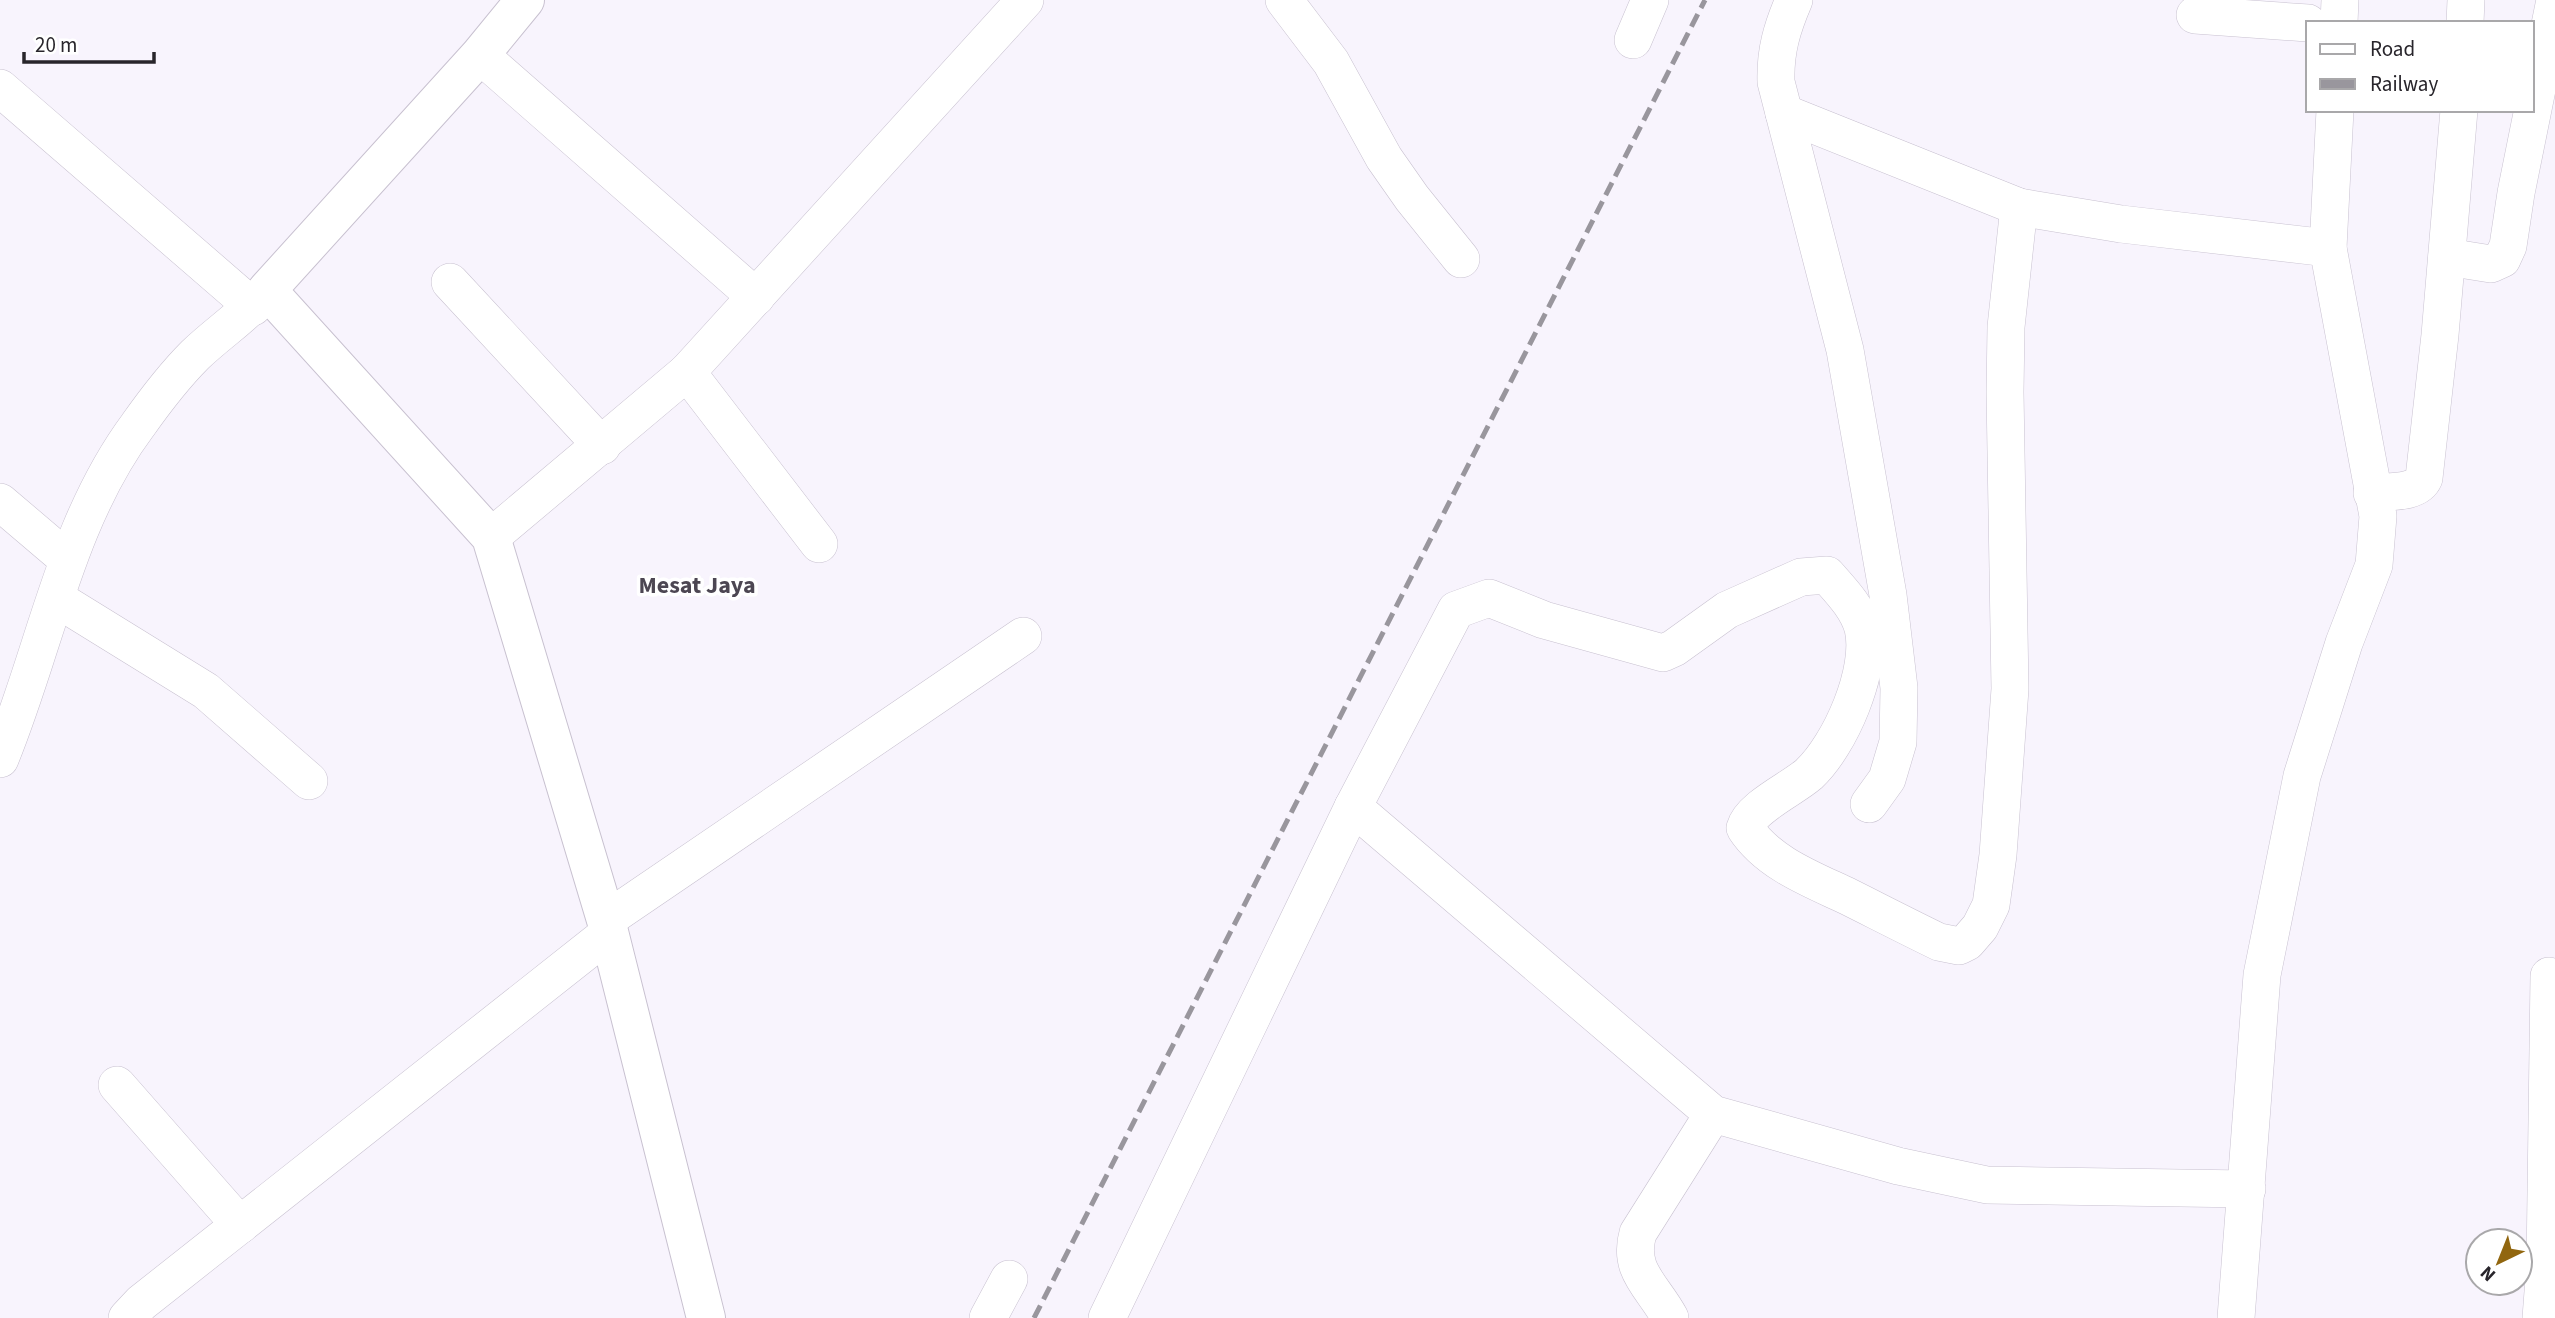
<svg xmlns="http://www.w3.org/2000/svg" width="2555" height="1318" font-family="'Source Sans 3',sans-serif">
  <rect width="100%" height="100%" fill="#f8f4fd"/>
  <g fill="none" stroke-linecap="round" stroke-linejoin="round">
    <defs>
      <g id="minor">
        <path d="M1284,0L1331,62L1384,158L1412,198L1461,259"/>
        <path d="M1794,0C1782,28 1775,51 1776,82L1845,350L1888,595L1899,688L1898,742L1887,779L1869,804"/>
        <path d="M2195,15L2308,23"/>
        <path d="M2339,23L2340,0"/>
        <path d="M2465,23L2466,0"/>
        <path d="M1633,40L1650,0"/>
        <path d="M480,55L756,297"/>
        <path d="M0,88L253,307"/>
        <path d="M1784,113L2019,207L2121,224L2328,248"/>
        <path d="M2447,257L2491,264L2502,259L2508,246L2516,193L2555,0"/>
        <path d="M450,282L602,446"/>
        <path d="M687,372L819,544"/>
        <path d="M2372,493C2388,491 2417,494 2424,478L2440,335L2459,110"/>
        <path d="M0,502L67,559"/>
        <path d="M491,537L687,372L1025,0"/>
        <path d="M57,599L206,691L309,781"/>
        <path d="M0,759C46,647 65,523 138,425C155,401 175,375 195,355C219,332 246,315 267,290"/>
        <path d="M1353,807L1713,1114L1898,1166L1987,1185L2247,1189"/>
        <path d="M606,920L1023,636"/>
        <path d="M117,1085L240,1225"/>
        <path d="M127,1318L141,1303L609,933"/>
        <path d="M988,1318L1009,1279"/>
        <path d="M1107,1318L1353,807L1456,610L1489,598L1544,620L1663,653L1674,648L1727,610L1801,577L1827,575C1841,591 1857,607 1863,628C1873,670 1840,745 1809,774C1792,789 1751,807 1745,828C1768,863 1811,879 1847,896C1877,911 1908,927 1939,942L1959,946L1967,942L1980,927L1991,905L1998,855L2010,689L2005,392L2006,327L2019,207"/>
        <path d="M1670,1318C1653,1286 1627,1271 1638,1233L1713,1114"/>
        <path d="M2236,1318L2262,975L2302,776L2344,643L2374,565L2378,516L2328,248L2335,110"/>
        <path d="M2541,1318L2545,1266L2549,976"/>
      </g>
      <path id="tertiary" d="M525,0L480,55L267,290L491,537L606,920L706,1318"/>
    </defs>
    <use href="#minor" stroke="#c8c1d0" stroke-width="38"/>
    <use href="#tertiary" stroke="#c8c1d0" stroke-width="40"/>
    <use href="#minor" stroke="#fff" stroke-width="37"/>
    <use href="#tertiary" stroke="#fff" stroke-width="38"/>
    <path stroke="#99969d" stroke-width="5" stroke-dasharray="14 7" stroke-linecap="butt" d="M1034,1318L1705,0"/>
  </g>
  <g text-anchor="middle" dominant-baseline="central" stroke-width="7" stroke-linejoin="round" paint-order="stroke">
    <g font-size="24" font-weight="bold" fill="#4c4652" stroke="#fff">
      <text x="697" y="585">Mesat Jaya</text>
    </g>
  </g>
  <rect x="2306" y="21" width="228" height="91" fill="#ffffff" stroke="#a9a8aa" stroke-width="2"/>
  <rect x="2320" y="44" width="35" height="10" fill="#ffffff" stroke="#a9a8aa" stroke-width="2"/>
  <text x="2370" y="56" font-size="21" fill="#28252b">Road</text>
  <rect x="2320" y="79" width="35" height="10" fill="#99969d" stroke="#a9a8aa" stroke-width="2"/>
  <text x="2370" y="91" font-size="21" fill="#28252b">Railway</text>
  <g transform="translate(2499 1262) rotate(223)"><circle r="33" fill="#ffffff" stroke="#a9a8aa" stroke-width="2"/>
  <path d="M0-5L12 26L0 18L-12 26Z" fill="#91660f"/>
  <text y="-10" font-size="19" font-weight="bold" text-anchor="middle" fill="#28252b">N</text>
  </g>
  <path d="M24 52v10h130v-10" fill="none" stroke="#28252b" stroke-width="3.5"/>
  <text x="35" y="52" font-size="21" fill="#28252b" stroke="#ffffff" stroke-width="5" paint-order="stroke">20 m</text>
</svg>
